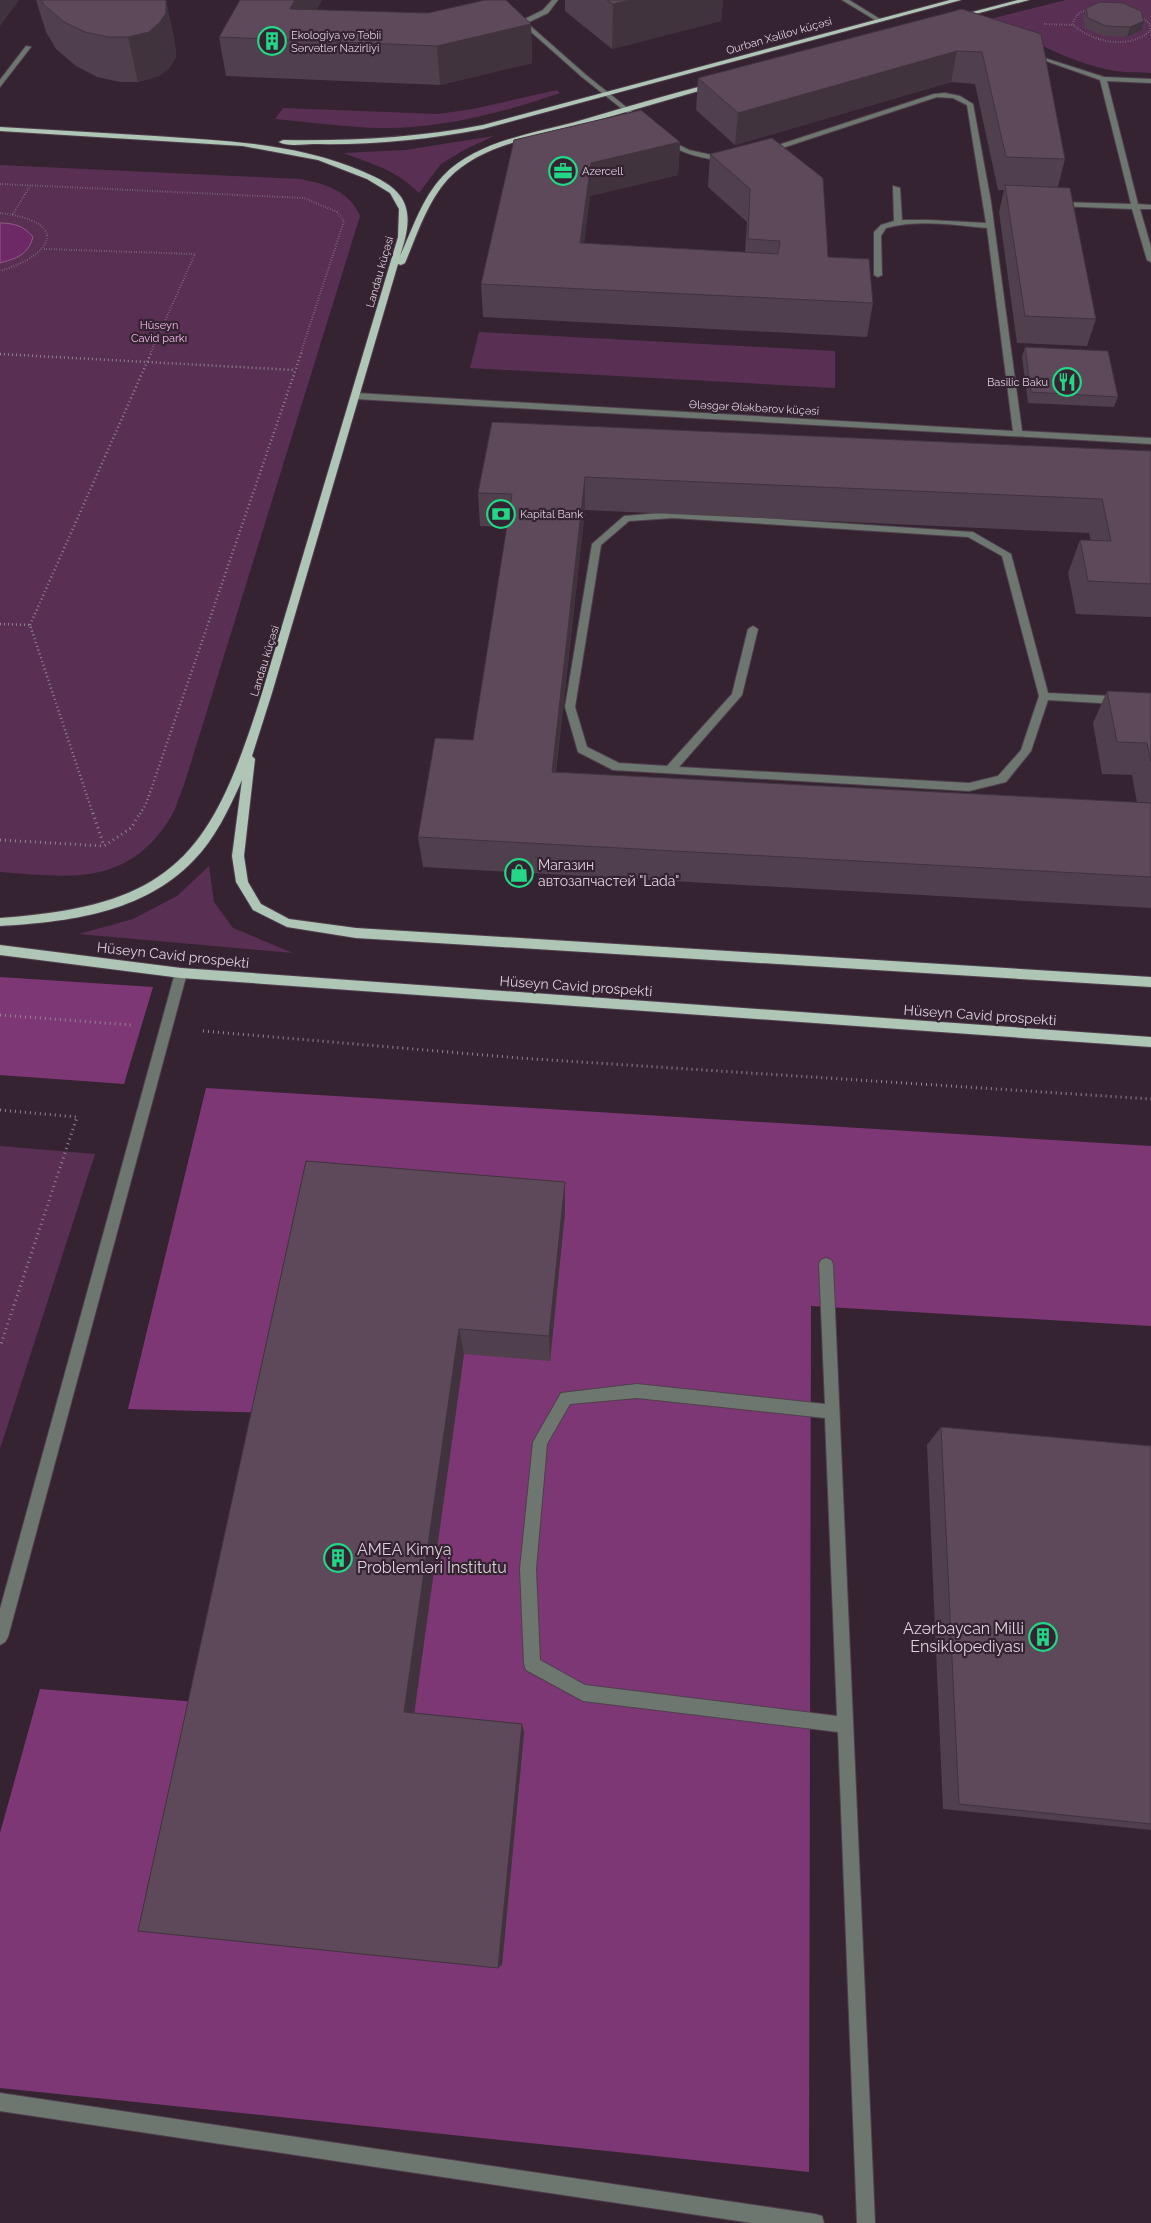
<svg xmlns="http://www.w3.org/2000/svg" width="1151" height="2223" font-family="Raleway,sans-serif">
  <rect width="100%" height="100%" fill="#352332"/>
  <g fill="#593053">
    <path d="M1066,0H1151V73C1140,72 1127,73 1116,71C1071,64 1030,39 990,19Z"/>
    <path d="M557,90L560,93C503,113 439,129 378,128C344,127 309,122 275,119L283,108L438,114L473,109Z"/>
    <path d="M494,136L464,150L441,164L419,193C396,170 373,164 343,153L405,150Z"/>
    <path d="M0,165L300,179C325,184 349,190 360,216L184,785C179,796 176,810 169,820C126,887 69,877 0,872Z"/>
    <path d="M479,332L835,351V388L470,368Z"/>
    <path d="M209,866L214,902L233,928L293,953L79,934L133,919L177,896Z"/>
    <path d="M0,1146L95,1154L0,1449Z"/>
  </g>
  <g fill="#7d3775">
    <path d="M0,977L153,987L124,1084L0,1075Z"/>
    <path d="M206,1088L1151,1146V1326L811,1306L809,2172L0,2088V1833L40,1689L209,1703L270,1413L128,1409Z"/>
  </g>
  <path fill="#6e2866" stroke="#905b89" d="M0,223C14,223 24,226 33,237C28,255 17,258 0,263Z"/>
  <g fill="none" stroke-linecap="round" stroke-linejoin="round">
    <defs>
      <g id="minor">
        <path d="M552,0H558L548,13L527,23L586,75L645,122V124H641L582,77L521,23V21L543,10Z"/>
        <path d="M842,0H849L880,19L875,20Z"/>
        <path d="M26,46L31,47L0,87V80Z"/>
        <path d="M1029,53L1104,77L1151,79V83L1107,81L1138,204L1151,205V209H1140L1151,247V262L1147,260L1132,209L1057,206L1053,204L1057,202L1131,204L1100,80L1029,55Z"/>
        <path d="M945,93L960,96L973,104L991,202L1022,431L1151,438V444L356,399L352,396L356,393L1013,431L987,228C954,225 918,219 886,228L881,236L882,275L878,277L874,275V232L881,225L894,221L893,186L900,188L902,220H929L986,223L967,105L953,98L937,97L770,152L763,150L934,94Z"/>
        <path d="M663,139H667L689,150L730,159L726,161C703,159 682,154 663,141Z"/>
        <path d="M673,512L973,532L1011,554L1048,693L1151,698V706L1048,700L1031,751L1006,782L969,791L613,770L578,752L565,707L592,544L624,516ZM673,518L968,537L1002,556L1039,696L1021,750L998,776L969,783L679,767L742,695L758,629L753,626L748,629L732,694L667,766L619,763L587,747L575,707L601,545L629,521Z"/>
        <path d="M181,968L187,973L8,1637L5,1642L0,1645V1609L175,973Z"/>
        <path d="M826,1258L831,1260L833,1264L875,2223H857L838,1732L583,1701L526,1670L524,1664L520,1569L533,1442L561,1393L637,1384L825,1404L819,1264L821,1260ZM637,1398L825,1418L837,1716L585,1685L540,1660L536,1569L547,1444L570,1404Z"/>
        <path d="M0,2093L815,2214L822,2216L824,2223H752L0,2111Z"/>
      </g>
      <g id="major">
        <path d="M950,0H961L483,129C427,140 371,145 313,144C304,144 287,147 279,142L283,140C350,141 416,138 483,125Z"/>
        <path d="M1018,0H1029L960,18L957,16Z"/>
        <path d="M714,83L716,84V86C671,99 626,112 581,125C537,137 481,144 448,179C427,202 417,235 405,263L401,265L398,264L272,693L252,756L255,759L244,856L248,882L261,904L289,919L356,928L1151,977V987L356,938L287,927L253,910L236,882L232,856L242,780C229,809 215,839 193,861C143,913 68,922 0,926V918C176,906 212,853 262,693L398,237L399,209L390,193L367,179L318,160L243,146L0,131V127C52,130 104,133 155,136C227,141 297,143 364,172C377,178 392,184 401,197C413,215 406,237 400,256C413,228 422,198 443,176C477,140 537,133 582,120C626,107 670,94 714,83Z"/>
        <path d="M0,945L181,968L1151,1037V1047L181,978L0,955Z"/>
      </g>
    </defs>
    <use href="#minor" stroke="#503f4d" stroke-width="2"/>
    <use href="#major" stroke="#503f4d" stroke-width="2"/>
    <g stroke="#92838f" stroke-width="2" stroke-dasharray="0.5 2" stroke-linecap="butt">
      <path d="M1103,8L1128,12L1140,16L1150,24L1151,30C1130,50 1094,43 1073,25C1075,9 1090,9 1103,8Z"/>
      <path d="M1044,24L1073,25"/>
      <path d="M0,184L304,198L337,212L344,221L301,352"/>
      <path d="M0,213C69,221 56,254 0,271"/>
      <path d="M13,214L30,186"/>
      <path d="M44,249L195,254L151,352"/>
    </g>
    <g stroke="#92838f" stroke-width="2.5" stroke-dasharray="1 3" stroke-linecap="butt">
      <path d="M0,354L294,370"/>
      <path d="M0,624L30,625L93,814"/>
      <path d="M30,625L152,351"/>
      <path d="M140,814L146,804L302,351"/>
    </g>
    <g stroke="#92838f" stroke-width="3" stroke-dasharray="1 4" stroke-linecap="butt">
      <path d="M93,813L104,846"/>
      <path d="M0,840L104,846L131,828L140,813"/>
      <path d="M0,1015L132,1025"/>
      <path d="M203,1031L519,1058L1151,1099"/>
      <path d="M0,1110L77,1117L0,1347"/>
    </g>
    <use href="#minor" fill="#6d7770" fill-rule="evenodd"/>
    <use href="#major" fill="#afc6b7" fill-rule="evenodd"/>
  </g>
  <g fill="#503f4d">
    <path d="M36,0H166L175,44L176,57L170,67L159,76L138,82H120L97,77L76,66L56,49L46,32Z"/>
    <path d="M322,0L316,10L531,24L532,63L440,85L226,76L219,37Z"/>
    <path d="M565,0H723L721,21L612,49L565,11Z"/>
    <path d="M1086,8L1144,21L1142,30L1127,37L1104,36L1085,28L1083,18Z"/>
    <path d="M962,9L1065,159L1058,187L1096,319L1087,346L1017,343L999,212L1004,190H998L975,84L951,82L735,145L696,110L698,78Z"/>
    <path d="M514,140L680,142L678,175L590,196L584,243L745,252L747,222L708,187L710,154L828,257L873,303L867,337L483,317L481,284Z"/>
    <path d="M1025,347L1118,397L1114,407L1028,403L1022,357Z"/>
    <path d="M492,422L1151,451V617L1076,614L1068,573L1080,540L1091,541L1089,533L585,510L556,772L1137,803L1132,775L1102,774L1093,723L1107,691L1151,693V908L423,867L418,837L473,740L507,527L480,526L478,493Z"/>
    <path d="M306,1161L565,1182V1212L550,1361L464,1354L414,1713L522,1724L524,1733L502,1965L138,1931Z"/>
    <path d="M941,1427L1151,1446V1830L943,1809L927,1445Z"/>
  </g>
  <g fill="#41333e">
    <path d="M0,0H19L0,26Z"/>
    <path d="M166,0L175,44L176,57L170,67L159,76L138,82L128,37Z"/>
    <path d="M295,0H322L300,40L290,9Z"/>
    <path d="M631,0H723L721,21L612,49L613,4Z"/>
    <path d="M1144,21L1142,30L1127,37L1130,27Z"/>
    <path d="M531,24L532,63L440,85L437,46Z"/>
    <path d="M957,51L951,82L735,145L738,113Z"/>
    <path d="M680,142L678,175L590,196L580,276V243L591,163Z"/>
    <path d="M585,477V510L552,803V772Z"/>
    <path d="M565,1182V1212L550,1361L549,1336Z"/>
    <path d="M459,1329L464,1354L413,1722L404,1712Z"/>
    <path d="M522,1724L524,1733L502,1965L498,1968Z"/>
  </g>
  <g fill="#5d4959" stroke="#41333e">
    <path d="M41,0H166V13L160,22L149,32L128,37H108L85,32L64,22L44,5Z"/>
    <path d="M240,0H295L290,9L428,13L485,0H506L531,24L437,46L219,37Z"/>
    <path d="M607,0H631L613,4Z"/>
    <path d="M1100,2L1123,3L1141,11L1144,21L1130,27L1106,26L1088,18L1086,8Z"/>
    <path d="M962,9L1041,34L1065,159L1006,157L982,52L957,51L738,113L698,78Z"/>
    <path d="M641,110L680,142L591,163L580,243L778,254L780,241L748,239L750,189L710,154L772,138L823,178L828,257L869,259L873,303L481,284L514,140Z"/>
    <path d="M1005,185L1070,188L1096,319L1025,316Z"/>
    <path d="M1025,347L1108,351L1118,397L1031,392Z"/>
    <path d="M492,422L1151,451V584L1088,581L1080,540L1111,541L1102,499L585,477L552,772L1151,803V877L418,837L435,738L473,740L512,494L478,493Z"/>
    <path d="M1107,691L1151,693V762L1147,743L1117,742Z"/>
    <path d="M306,1161L565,1182L549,1336L459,1329L404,1712L522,1724L498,1968L138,1931Z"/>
    <path d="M941,1427L1151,1446V1824L959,1804Z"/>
  </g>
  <defs>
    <symbol id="building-ring" viewBox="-11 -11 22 22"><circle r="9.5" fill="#352332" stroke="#22d887" stroke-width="1.5"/><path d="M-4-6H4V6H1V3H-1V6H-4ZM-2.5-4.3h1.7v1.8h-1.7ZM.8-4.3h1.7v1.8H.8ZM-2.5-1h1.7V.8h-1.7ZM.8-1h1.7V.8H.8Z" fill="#22d887"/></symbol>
    <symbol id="office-ring" viewBox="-11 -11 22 22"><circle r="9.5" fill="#352332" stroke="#22d887" stroke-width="1.5"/><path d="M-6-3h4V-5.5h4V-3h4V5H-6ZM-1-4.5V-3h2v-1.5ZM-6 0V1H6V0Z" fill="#22d887"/></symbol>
    <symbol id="restaurant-ring" viewBox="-11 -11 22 22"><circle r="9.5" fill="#352332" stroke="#22d887" stroke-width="1.5"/><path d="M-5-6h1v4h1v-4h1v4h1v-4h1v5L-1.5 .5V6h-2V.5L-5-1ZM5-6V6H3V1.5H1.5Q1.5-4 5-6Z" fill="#22d887"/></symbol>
    <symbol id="bank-ring" viewBox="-11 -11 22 22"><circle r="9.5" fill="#352332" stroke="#22d887" stroke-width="1.5"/><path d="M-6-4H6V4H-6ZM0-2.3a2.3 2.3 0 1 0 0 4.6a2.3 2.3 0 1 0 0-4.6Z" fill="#22d887"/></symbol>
    <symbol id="shop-ring" viewBox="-11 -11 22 22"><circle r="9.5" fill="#352332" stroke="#22d887" stroke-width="1.5"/><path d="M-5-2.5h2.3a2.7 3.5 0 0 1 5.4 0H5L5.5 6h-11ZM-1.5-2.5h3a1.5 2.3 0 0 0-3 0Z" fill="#22d887"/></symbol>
  </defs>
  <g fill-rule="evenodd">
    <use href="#building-ring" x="256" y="25" width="32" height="32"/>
    <use href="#office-ring" x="547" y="155" width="32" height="32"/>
    <use href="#restaurant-ring" x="1051" y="366" width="32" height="32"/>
    <use href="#bank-ring" x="485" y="498" width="32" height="32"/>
    <use href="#shop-ring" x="503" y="857" width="32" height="32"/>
    <use href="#building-ring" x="322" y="1542" width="32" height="32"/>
    <use href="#building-ring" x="1027" y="1621" width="32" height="32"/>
  </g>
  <g text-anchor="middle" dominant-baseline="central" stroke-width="4.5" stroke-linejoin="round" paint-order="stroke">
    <g font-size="11" fill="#ded2dc" stroke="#352332" text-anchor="start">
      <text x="291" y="35">Ekologiya və Təbii<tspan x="291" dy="13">Sərvətlər Nazirliyi</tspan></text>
      <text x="582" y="171">Azercell</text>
      <text x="1048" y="382" text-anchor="end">Basilic Baku</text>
      <text x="520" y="514">Kapital Bank</text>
    </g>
    <g font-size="11" fill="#ded2dc" stroke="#352332">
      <text transform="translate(779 36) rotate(-16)">Qurban Xəlilov küçəsi</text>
      <text transform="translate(380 272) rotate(-74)">Landau küçəsi</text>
      <text transform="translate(754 408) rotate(3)">Ələsgər Ələkbərov küçəsi</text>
      <text transform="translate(265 661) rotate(-73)">Landau küçəsi</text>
    </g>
    <g font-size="11" fill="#f7bbed" stroke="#352332">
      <text x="159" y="325">Hüseyn<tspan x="159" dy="13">Cavid parkı</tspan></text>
    </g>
    <g font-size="14" fill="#ded2dc" stroke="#352332" text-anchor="start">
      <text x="538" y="865">Магазин<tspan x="538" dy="16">автозапчастей "Lada"</tspan></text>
    </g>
    <g font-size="14" fill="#ded2dc" stroke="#352332">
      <text transform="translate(173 955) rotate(6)">Hüseyn Cavid prospekti</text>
      <text transform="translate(576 986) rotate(4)">Hüseyn Cavid prospekti</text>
      <text transform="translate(980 1015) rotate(4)">Hüseyn Cavid prospekti</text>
    </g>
    <g font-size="16" fill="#ded2dc" stroke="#352332" text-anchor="start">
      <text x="357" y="1549">AMEA Kimya<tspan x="357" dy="18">Problemləri İnstitutu</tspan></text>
      <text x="1024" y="1628" text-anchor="end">Azərbaycan Milli<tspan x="1024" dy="18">Ensiklopediyası</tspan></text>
    </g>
  </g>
</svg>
